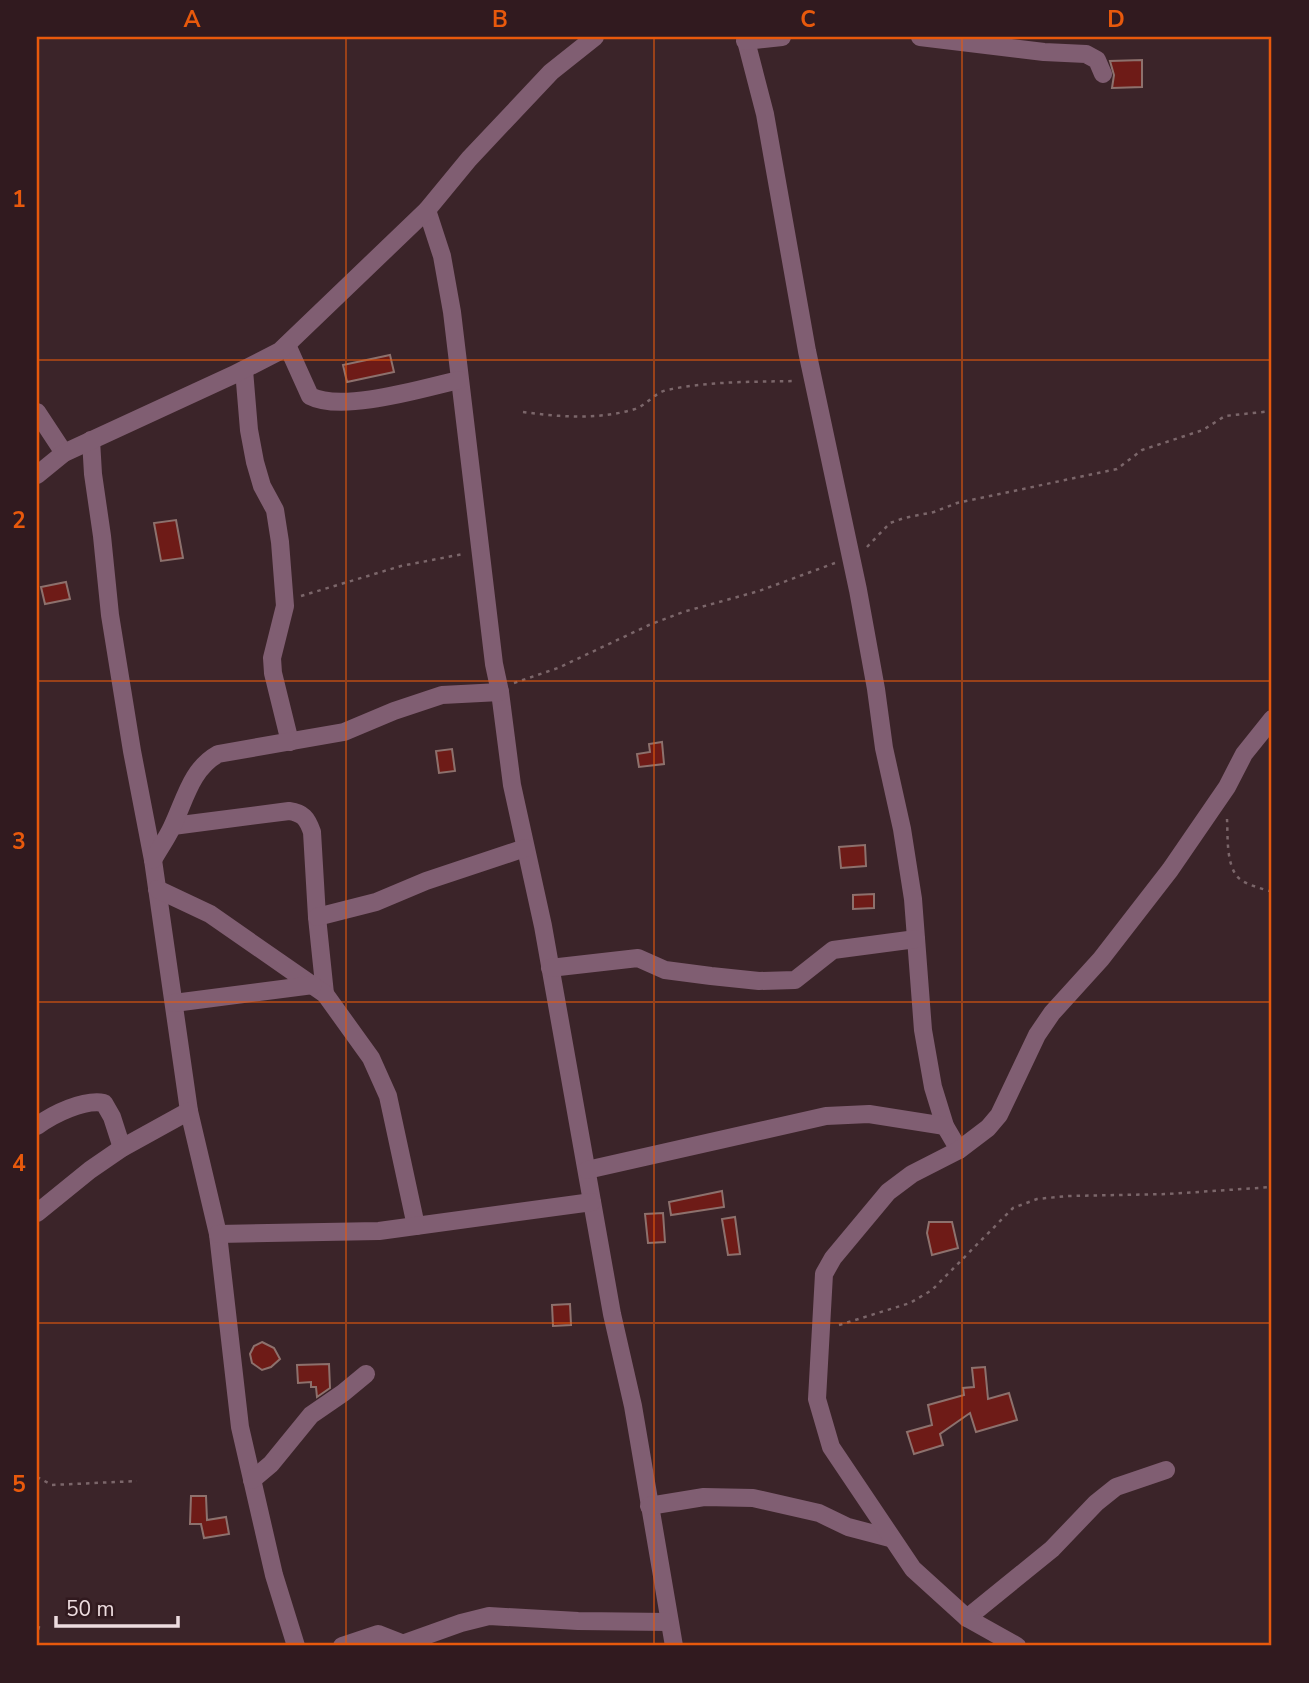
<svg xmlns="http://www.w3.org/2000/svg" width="1309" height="1683" font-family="'Nunito Sans',sans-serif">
  <rect width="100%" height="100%" fill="#3b2429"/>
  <g fill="#6e1b17" stroke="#8d716d" stroke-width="2">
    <path d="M1142,60V87L1112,88L1114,75L1110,61Z"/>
    <path d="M390,355L394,372L347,382L343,365Z"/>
    <path d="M176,520L183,558L161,561L154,523Z"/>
    <path d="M66,582L70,599L45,604L41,587Z"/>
    <path d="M662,742L664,764L639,767L637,754L650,752L649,744Z"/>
    <path d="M452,749L455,771L439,773L436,751Z"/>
    <path d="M865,845L866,866L841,868L839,847Z"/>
    <path d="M874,894V908L853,909V895Z"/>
    <path d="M722,1191L724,1207L671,1215L669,1202Z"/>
    <path d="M663,1213L665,1242L648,1243L645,1214Z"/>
    <path d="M735,1217L740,1254L728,1255L722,1219Z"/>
    <path d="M929,1222H952L958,1248L932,1255L927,1233Z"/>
    <path d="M570,1304L571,1325L553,1326L552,1305Z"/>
    <path d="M262,1342L274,1348L280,1359L271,1367L262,1370L252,1363L250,1354L254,1346Z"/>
    <path d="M329,1364L330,1388L317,1397L316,1387H311V1382L298,1383L297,1365Z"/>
    <path d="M985,1367L988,1399L1009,1393L1017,1420L976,1432L970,1413L940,1434L943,1445L914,1454L907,1432L932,1425L928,1405L964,1395L963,1388L974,1387L972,1368Z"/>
    <path d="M191,1496H206L207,1520L226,1517L229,1534L204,1538L201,1524H190Z"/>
  </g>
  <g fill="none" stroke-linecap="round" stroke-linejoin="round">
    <g stroke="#7b666a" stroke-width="2.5" stroke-dasharray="3.5 5" stroke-linecap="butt">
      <path d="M523,412C560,417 599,420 635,409C647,405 654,393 667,390C709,381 753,382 795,381"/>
      <path d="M867,547L890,523L904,518L934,512L957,503L1117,469L1142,450L1203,430L1225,416L1272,411"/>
      <path d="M301,596L401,566L463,554"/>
      <path d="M514,683L558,668L649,625L683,612L759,591L835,563"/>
      <path d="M1227,819C1228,836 1226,860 1236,875C1243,885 1262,888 1272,892"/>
      <path d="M839,1325L910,1303L932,1290L1013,1208L1037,1199L1068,1196L1168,1194L1272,1187"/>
      <path d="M37,1477L52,1485L137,1481"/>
      <path d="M37,1618L39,1627L37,1634"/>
    </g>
    <g stroke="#805e72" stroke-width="18">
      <path d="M745,37L765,114L807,351L858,590L876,689L884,748L902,829L913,899L923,1030L933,1087L945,1126L959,1150"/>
      <path d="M920,37L1044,52L1086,54L1097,60L1103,74"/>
      <path d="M745,41L782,37"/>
      <path d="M427,210L442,256L452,312L494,664L500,692L512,785L543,926L612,1314L633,1406L674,1646"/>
      <path d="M287,345L310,396C342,413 424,388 459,380"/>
      <path d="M244,370L249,430L255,462L262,486L275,510L280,542L285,606L272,658L273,673L290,742"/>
      <path d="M37,412L64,453"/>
      <path d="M91,440L93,474L102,536L110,615L132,751L153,860L189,1111L218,1234L240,1427L274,1575L296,1646"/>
      <path d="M37,475L64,453L233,375L280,351L427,210L469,159L551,72L595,37"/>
      <path d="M173,826L289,811C303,813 307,818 312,832L317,917L325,994"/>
      <path d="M153,860C159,849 167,838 172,827C185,800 191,769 218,754L344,732L394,711L442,695L500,692"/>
      <path d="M157,889L210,914L325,994L371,1058L388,1096L416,1226"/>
      <path d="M317,917L376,902L426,881L525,848"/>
      <path d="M550,968L638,958L665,970L711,976L759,981L795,980L833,950L916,939"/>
      <path d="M174,1003L313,985"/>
      <path d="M37,1126C53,1114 84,1099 104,1103L112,1117L122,1148"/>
      <path d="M587,1170L826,1116L869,1114L945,1126"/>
      <path d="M37,1213L90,1170L122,1148L189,1111"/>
      <path d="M218,1234L379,1231L592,1202"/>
      <path d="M252,1480L271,1464L311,1415L343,1393L366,1374"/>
      <path d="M649,1506L704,1497L753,1498L819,1513L848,1527L890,1538"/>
      <path d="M967,1618L1052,1549L1096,1503L1116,1487L1166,1470"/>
      <path d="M342,1646L378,1634L401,1643H405L461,1623L489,1616L578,1621L669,1622"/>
      <path d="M1017,1646L967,1618L913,1569L831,1447L817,1399L824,1274L833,1258L888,1192L912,1174L959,1150L988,1128L999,1115L1037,1035L1052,1013L1101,959L1170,870L1227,787L1244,754L1272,719"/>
    </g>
  </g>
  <path fill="none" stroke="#e8590c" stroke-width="2" stroke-opacity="0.55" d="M346,37V1646M654,37V1646M962,37V1646M37,360H1272M37,681H1272M37,1002H1272M37,1323H1272"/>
  <rect width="1309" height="1683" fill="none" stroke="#311a1f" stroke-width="77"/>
  <path d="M56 1616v10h122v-10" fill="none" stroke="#eddcdf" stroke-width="3.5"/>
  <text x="66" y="1616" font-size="21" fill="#eddcdf" stroke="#311a1f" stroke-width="5" paint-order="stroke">50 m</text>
  <rect x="38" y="38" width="1232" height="1606" fill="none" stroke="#e8590c" stroke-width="2.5"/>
  <g font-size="23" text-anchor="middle" font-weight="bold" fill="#e8590c">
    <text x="192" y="27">A</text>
    <text x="500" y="27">B</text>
    <text x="808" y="27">C</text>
    <text x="1116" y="27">D</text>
    <text x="19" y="207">1</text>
    <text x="19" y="528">2</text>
    <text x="19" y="849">3</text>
    <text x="19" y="1171">4</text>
    <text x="19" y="1492">5</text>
  </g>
</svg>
